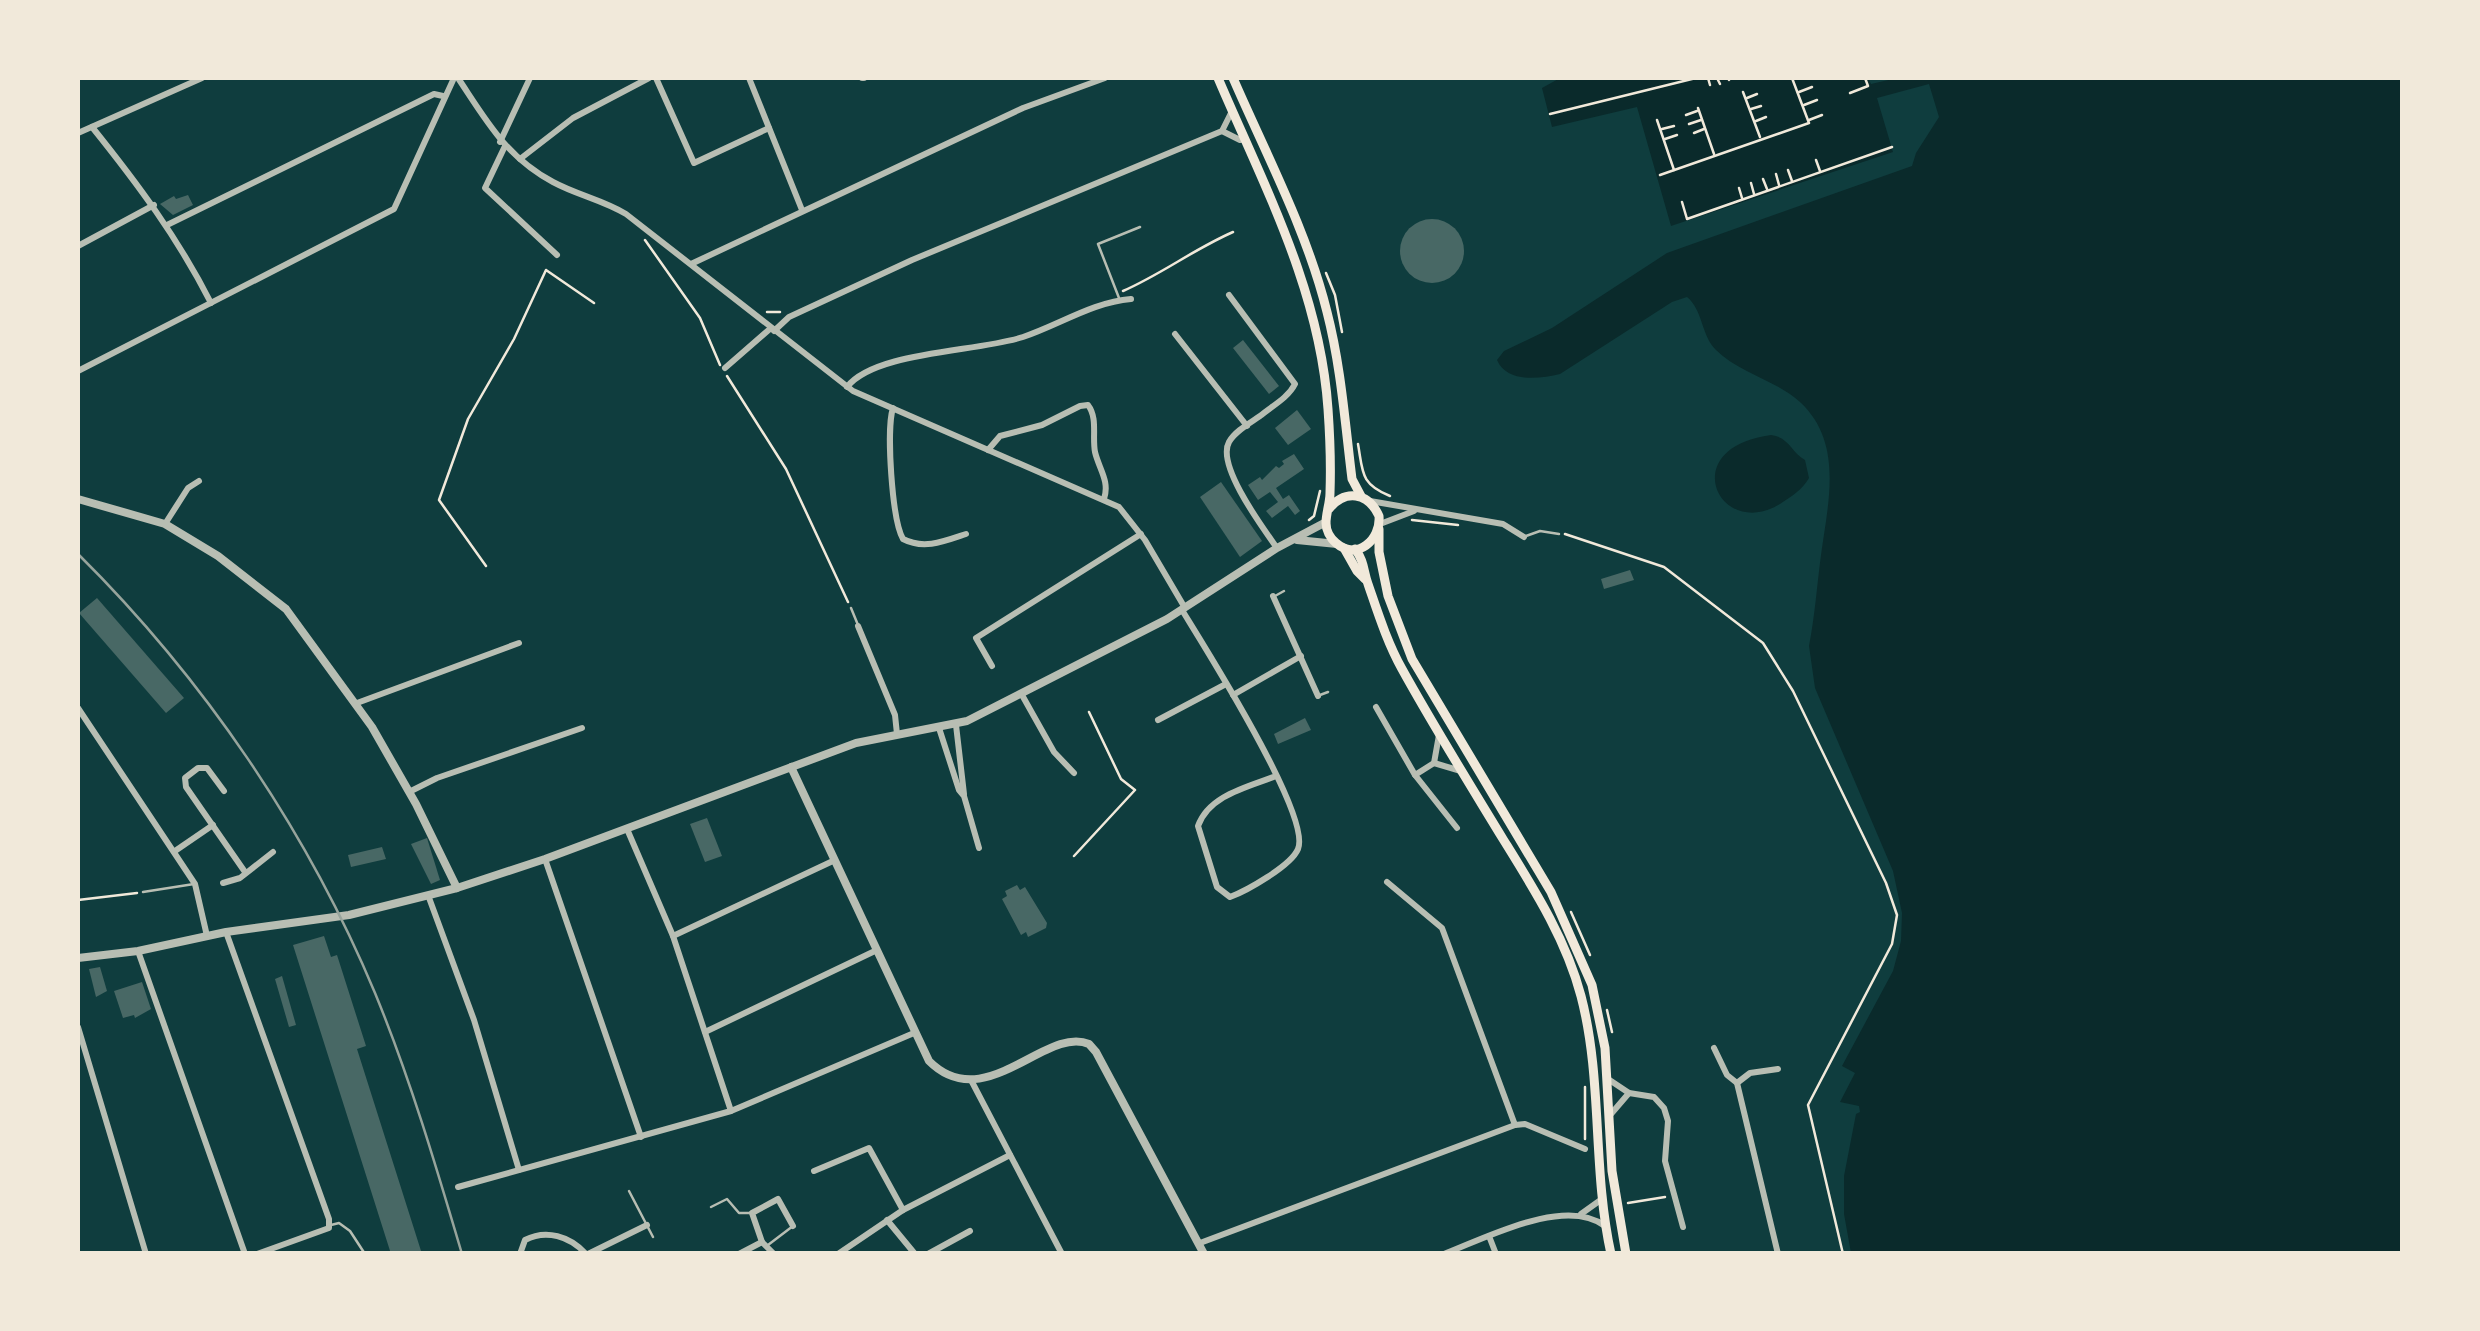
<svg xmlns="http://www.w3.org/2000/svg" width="2480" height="1331" font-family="Helvetica,sans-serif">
  <rect width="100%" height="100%" fill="#0f3d3e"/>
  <g fill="#0a2a2b">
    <path d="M1560,78H1868L1871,84L1897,78H2402V1253H1851L1844,1214V1176L1856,1114L1860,1112L1859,1106L1840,1102L1855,1073L1842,1066L1893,971L1901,941L1902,913L1893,871L1815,688L1809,646C1815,615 1817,585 1821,555C1828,503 1844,443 1800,402C1776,380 1739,373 1716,350C1701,335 1703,310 1687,297L1672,302L1560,374C1539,379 1507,383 1497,360L1504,351L1552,328L1667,253L1912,166L1916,153L1939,117L1929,84L1877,98L1893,152L1671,226L1637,107L1552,127L1542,88Z"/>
    <path d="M1771,435C1789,437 1791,452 1805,460L1809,478C1802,490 1792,496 1780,504C1720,541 1674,448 1771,435Z"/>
  </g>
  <g fill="#486865">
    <path d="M188,195L193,205L173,215L160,204L174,196L176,199Z"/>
    <circle cx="1432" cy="251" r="32"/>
    <path d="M1243,340L1279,386L1269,394L1233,348Z"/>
    <path d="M1297,410L1311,429L1288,445L1275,428Z"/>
    <path d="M1294,454L1304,469L1276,488L1283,499L1289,495L1300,511L1295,515L1288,506L1272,518L1266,511L1278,502L1270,492L1258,500L1248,485L1260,477L1262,480L1276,466L1279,468L1284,464L1282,461Z"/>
    <path d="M1221,482L1262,541L1240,557L1200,497Z"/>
    <path d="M1630,570L1634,580L1604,589L1601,579Z"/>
    <path d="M97,598L184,698L166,713L79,613Z"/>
    <path d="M1305,718L1311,730L1278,744L1274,734Z"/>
    <path d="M707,818L722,856L705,862L690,824Z"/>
    <path d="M427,838L440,880L431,884L411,844Z"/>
    <path d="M382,847L386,859L351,867L348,855Z"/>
    <path d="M1017,885L1020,890L1025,887L1047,923L1046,928L1028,937L1026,932L1021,935L1002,899L1007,896L1005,891Z"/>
    <path d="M324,936L331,957L337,955L366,1046L357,1049L422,1254H391L293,945Z"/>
    <path d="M100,967L107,991L96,997L89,969Z"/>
    <path d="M282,976L296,1025L289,1027L275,979Z"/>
    <path d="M142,982L151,1009L135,1018L134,1015L123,1018L114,991Z"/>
  </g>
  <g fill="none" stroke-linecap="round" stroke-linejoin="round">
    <g stroke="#f1e9da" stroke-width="2.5">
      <path d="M1708,78L1710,85"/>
      <path d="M1717,78L1720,84"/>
      <path d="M1728,78L1729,80"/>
      <path d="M1743,92L1760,137"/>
      <path d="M1799,92L1812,87"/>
      <path d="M1850,93L1868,86L1865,78"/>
      <path d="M1747,98L1757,94"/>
      <path d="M1804,105L1817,100"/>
      <path d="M1698,108L1714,154"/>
      <path d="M1751,109L1761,106"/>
      <path d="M1550,114L1696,78"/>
      <path d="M1686,115L1697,111"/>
      <path d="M1657,120L1674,170"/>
      <path d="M1809,120L1822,115"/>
      <path d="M1756,121L1766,117"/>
      <path d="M1689,124L1701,120"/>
      <path d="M1662,129L1674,126"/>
      <path d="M1694,133L1704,129"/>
      <path d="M1665,139L1677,135"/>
      <path d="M1816,160L1820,171"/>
      <path d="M1788,170L1792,181"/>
      <path d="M1776,174L1779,185"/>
      <path d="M1660,175L1809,123L1792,78"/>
      <path d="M1763,179L1767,189"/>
      <path d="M1751,183L1754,194"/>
      <path d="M1739,188L1742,198"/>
      <path d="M1682,202L1687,219L1892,147"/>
      <path d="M645,240L700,318L720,365"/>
      <path d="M1326,273L1335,295L1342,332"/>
      <path d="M1123,291C1162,274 1194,249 1233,232"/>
      <path d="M767,312H780"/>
      <path d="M727,376L786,469L848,602"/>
      <path d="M1358,444C1363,472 1360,484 1390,496"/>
      <path d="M1309,520L1314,516L1320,491"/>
      <path d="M1412,520L1458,525"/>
      <path d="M1565,534L1664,567L1763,643L1793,691L1886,883L1897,915L1892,944L1808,1105L1843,1254"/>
      <path d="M486,566L439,500L468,419L514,339L546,270L594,303"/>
      <path d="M1074,856L1135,790L1121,779L1089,712"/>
      <path d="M78,900L137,893"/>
      <path d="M1571,912L1590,955"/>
      <path d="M1607,1010L1612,1032"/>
      <path d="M1585,1087V1139"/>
      <path d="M1628,1203L1665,1197"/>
    </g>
    <g stroke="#b8beb3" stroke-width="2.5">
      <path d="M1119,298L1098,244L1140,227"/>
      <path d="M1526,536L1540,531L1559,534"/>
      <path d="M1275,596L1284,591"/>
      <path d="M851,608L858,625"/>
      <path d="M1320,695L1328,692"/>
      <path d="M143,892L194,884"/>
      <path d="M629,1191L653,1237"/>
      <path d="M711,1207L727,1199L739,1213H750"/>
      <path d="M331,1225L339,1223L350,1231L365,1254"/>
      <path d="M768,1245L793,1226"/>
    </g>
    <g stroke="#b8beb3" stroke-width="6">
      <path d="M458,78C486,120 506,157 553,182C577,195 603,200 626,214L853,391L1119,507L1145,540L1185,608"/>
      <path d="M656,78L694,163L769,128"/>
      <path d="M749,78L802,210"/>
      <path d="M862,78H864"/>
      <path d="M92,127C137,183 178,238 211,303"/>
      <path d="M1222,131L1240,140L1245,139"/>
      <path d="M78,133L202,78"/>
      <path d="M500,142L530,78"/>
      <path d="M505,146L485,188L557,255"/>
      <path d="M520,159L573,118L649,78"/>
      <path d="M167,225L434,94L443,96"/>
      <path d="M78,246L154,205"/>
      <path d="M691,264L1023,108L1105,78"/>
      <path d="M1229,295L1295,384C1288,398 1272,406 1260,416C1250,423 1235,431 1229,442C1216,465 1263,528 1277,548"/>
      <path d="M774,331L789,317L912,260L1222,131L1232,111"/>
      <path d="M1175,334L1247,426"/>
      <path d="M725,368L771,328"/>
      <path d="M78,371L394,209L454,78"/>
      <path d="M847,387C875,351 978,352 1023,337C1059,325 1093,302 1131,299"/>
      <path d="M893,408C886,429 892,520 903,539C924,550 945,541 966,534"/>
      <path d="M988,450L1000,436L1042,425L1080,406L1088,405C1098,418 1092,437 1095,452C1099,469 1110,481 1104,499"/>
      <path d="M1370,501L1503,524L1524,537"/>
      <path d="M165,524L188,488L199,481"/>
      <path d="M1380,524L1414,511"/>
      <path d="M1273,596L1318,696"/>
      <path d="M1182,610C1204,646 1312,816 1298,849C1291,866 1246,891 1230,897L1217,887L1198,826C1209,795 1248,787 1276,776"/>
      <path d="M858,626L895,715L897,734"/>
      <path d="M992,666L976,638L1141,534"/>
      <path d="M1022,695L1054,752L1074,773"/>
      <path d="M1233,695L1301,656"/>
      <path d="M357,703L519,643"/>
      <path d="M1376,707L1415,775L1457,828"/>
      <path d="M78,708L195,884L207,936"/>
      <path d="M1158,720L1226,684"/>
      <path d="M956,725L964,794"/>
      <path d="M939,728L959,790L964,796L979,848"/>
      <path d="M1434,763L1461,771"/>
      <path d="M1415,775L1434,763L1439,735"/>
      <path d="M224,791L207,768H198L185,778L186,787L245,872"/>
      <path d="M409,792L437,778L582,728"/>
      <path d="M627,829L673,936L731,1111"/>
      <path d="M175,851L213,825"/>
      <path d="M545,859L641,1137"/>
      <path d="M1387,882L1442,928L1515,1125"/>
      <path d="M223,883L240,878L273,852"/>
      <path d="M428,895L474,1020L519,1170"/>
      <path d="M226,932L329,1219V1228L257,1254"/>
      <path d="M673,936L835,860"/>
      <path d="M138,951L245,1254"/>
      <path d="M78,1027L146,1254"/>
      <path d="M705,1032L877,950"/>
      <path d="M1714,1048L1727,1075L1737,1083L1778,1254"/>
      <path d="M1608,1079L1629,1093L1654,1097L1664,1108L1668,1121L1665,1161L1683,1227"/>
      <path d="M971,1080L1062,1254"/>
      <path d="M1737,1083L1750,1073L1778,1069"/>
      <path d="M1611,1114L1629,1093"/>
      <path d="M814,1171L869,1148L903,1210"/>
      <path d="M458,1187L731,1111L914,1033"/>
      <path d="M1581,1214L1602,1199"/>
      <path d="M887,1220L915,1254"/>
      <path d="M1489,1236L1496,1254"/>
      <path d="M1200,1243L1515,1125L1525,1124L1585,1149"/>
      <path d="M520,1254L525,1240C546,1229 570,1236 586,1254"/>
      <path d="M588,1254L647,1225"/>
      <path d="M739,1254L762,1242"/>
      <path d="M774,1254L762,1242L752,1213L778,1199L793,1226"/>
      <path d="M838,1254L903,1210L1010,1155"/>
      <path d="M928,1254L970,1231"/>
      <path d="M1444,1254C1486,1238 1565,1196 1605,1226"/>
    </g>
    <g stroke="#b8beb3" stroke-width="8">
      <path d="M78,499L165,524L218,556L286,609L372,727L416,804L457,888"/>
      <path d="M1297,540L1337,544"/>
      <path d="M791,767L929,1061C985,1117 1046,1025 1089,1044L1096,1052L1204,1254"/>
      <path d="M78,958L138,951L226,932L349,915L457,888L545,859L856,743L967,721L1167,619L1277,548L1326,522"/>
    </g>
    <g stroke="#f1e9da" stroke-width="9">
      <path d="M1218,78C1264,186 1320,290 1328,409C1330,437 1331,465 1330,493C1330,503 1326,513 1326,523C1326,530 1330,538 1336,543C1357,561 1381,540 1379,516C1368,492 1345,489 1329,509"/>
      <path d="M1233,78C1266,154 1307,231 1327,312C1341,366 1345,423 1352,479L1361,496"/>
      <path d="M1379,529V552L1388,596L1412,659L1551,892L1592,985L1605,1048L1612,1171L1626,1254"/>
      <path d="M1344,548L1357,571L1365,579"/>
      <path d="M1355,549C1365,562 1363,571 1368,584C1378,613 1387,642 1402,669C1434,727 1469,783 1503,839C1534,889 1566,939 1581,996C1603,1080 1592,1168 1611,1254"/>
    </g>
    <path stroke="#97a49c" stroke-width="2.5" d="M78,554C203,678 307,830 375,993C410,1078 436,1166 462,1254"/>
  </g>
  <rect width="2480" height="1331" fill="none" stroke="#f1e9da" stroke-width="160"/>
</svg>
